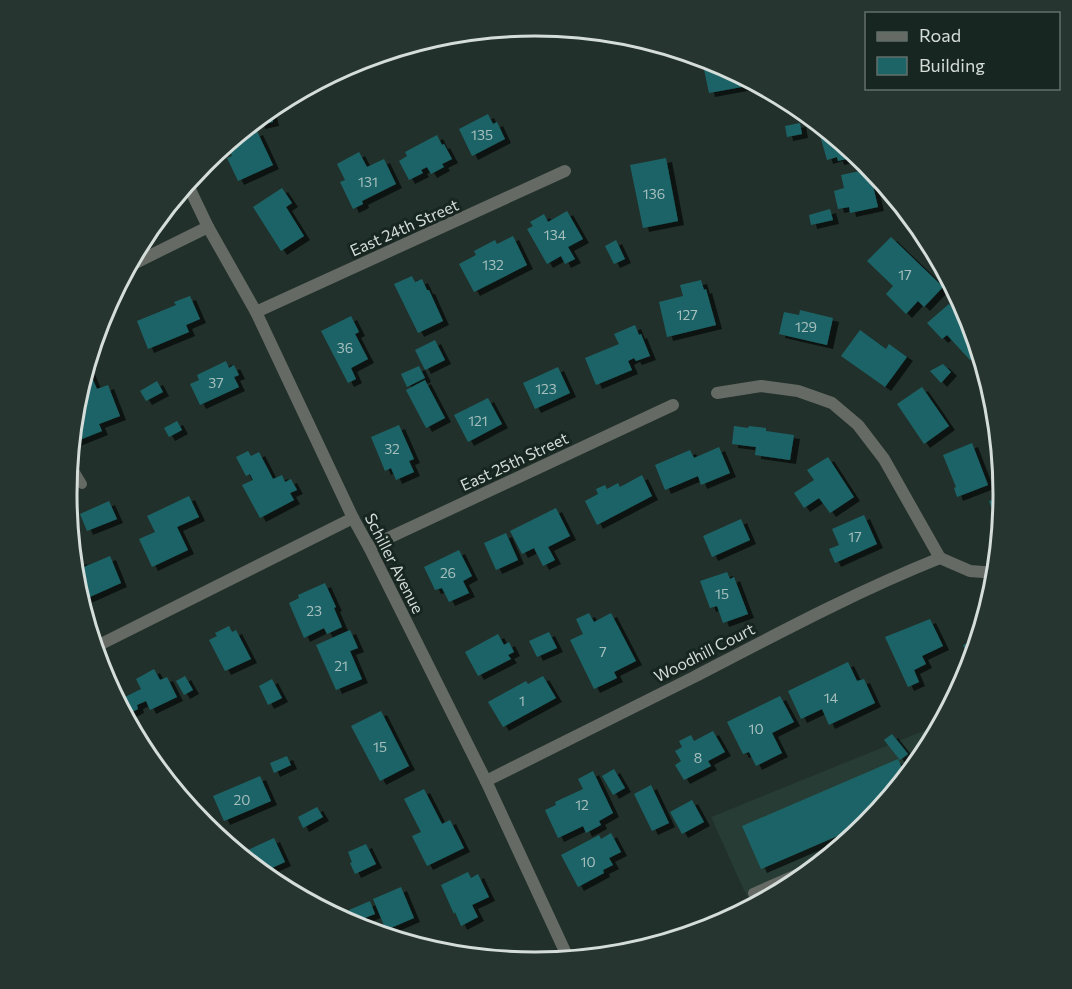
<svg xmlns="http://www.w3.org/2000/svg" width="1072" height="989" font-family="Commissioner,sans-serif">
  <defs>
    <filter id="shadow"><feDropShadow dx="6" dy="4" stdDeviation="0" flood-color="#0009"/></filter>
  </defs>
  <rect width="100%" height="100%" fill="#21302a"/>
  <path fill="#263c34" d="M943,723L926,755L867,826L796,885L752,908L711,817Z"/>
  <g fill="#1d6467" filter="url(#shadow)">
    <path d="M707,59L716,61L758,84L709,93L702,60Z"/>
    <path d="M270,109L273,122L259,125L258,119Z"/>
    <path d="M488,114L493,124L497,122L505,139L472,156L459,129Z"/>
    <path d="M800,123L802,134L787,137L785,126Z"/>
    <path d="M827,130L859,156L838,161L837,157L827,160L819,132Z"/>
    <path d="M244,131L246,136L257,131L273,165L238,181L227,158L232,156L227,145Z"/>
    <path d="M437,135L442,145L444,144L452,159L442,164L444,167L431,174L427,167L421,170L423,173L409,180L399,161L407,156L405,152Z"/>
    <path d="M359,152L367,167L384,159L396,184L362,201L363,204L353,209L340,182L345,180L337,164Z"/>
    <path d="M666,158L678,221L643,228L630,165Z"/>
    <path d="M869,169L878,207L850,213L849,207L838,209L834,191L844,188L841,175Z"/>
    <path d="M282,188L292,203L286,207L304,236L281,251L253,207Z"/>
    <path d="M830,209L833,220L811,225L809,215Z"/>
    <path d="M567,211L583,239L568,247L575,259L565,264L561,256L547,264L527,229L533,226L530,222L544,214L548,222Z"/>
    <path d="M513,236L527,265L474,292L459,264L476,255L474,251L495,240L497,244Z"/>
    <path d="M891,237L943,287L924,307L918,301L906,314L886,294L893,286L867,261Z"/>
    <path d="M616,240L625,259L614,264L605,246Z"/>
    <path d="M412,276L415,282L422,279L427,290H429L443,321L418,333L394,284Z"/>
    <path d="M701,280L704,290L706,289L716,325L667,337L659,302L683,296L680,285Z"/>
    <path d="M190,296L200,319L186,325L189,332L148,349L137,321L176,305L174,302Z"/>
    <path d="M959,303L968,313L967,315L970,317L980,351L970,360L947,335L942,339L927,323L949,304L953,308Z"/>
    <path d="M800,310L833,318L827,345L779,334L784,312L799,315Z"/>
    <path d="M351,316L359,332L355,334L368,359L351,368L356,379L348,383L321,331Z"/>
    <path d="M635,325L639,335L641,334L650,356L636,361L634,358L628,361L632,370L596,385L585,358L619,344L614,334Z"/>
    <path d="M860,330L886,349L889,344L907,357L885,387L841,356Z"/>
    <path d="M435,340L445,360L425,370L415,350Z"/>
    <path d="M226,361L229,368L234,365L239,375L234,377L239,387L200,405L190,384L199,380L197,375Z"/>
    <path d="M943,364L951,372L941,383L930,371Z"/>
    <path d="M87,366L97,389L108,385L120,416L99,424L102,431L72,443L76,403Z"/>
    <path d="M419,366L425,378L407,387L401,374Z"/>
    <path d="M558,367L570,393L535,409L523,383Z"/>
    <path d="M425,380L445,418L426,428L406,390Z"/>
    <path d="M157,381L163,392L146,401L140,391Z"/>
    <path d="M922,387L949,426L924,444L897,404Z"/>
    <path d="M488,398L502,424L468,442L454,415Z"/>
    <path d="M177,421L182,430L169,437L164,428Z"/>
    <path d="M399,425L414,459L409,461L414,472L396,480L391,468L385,471L371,437Z"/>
    <path d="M734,426L748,428L749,426L766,428V431L794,435L790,460L755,455L756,447L732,444Z"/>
    <path d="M972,443L988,485L957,497L954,488L956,487L943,455Z"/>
    <path d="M719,447L730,473L701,485L698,476L665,490L655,465L690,450L694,458Z"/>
    <path d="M248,451L251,456L259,452L273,479L282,475L285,482L291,479L297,490L290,493L294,500L260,518L242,485L253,480L250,474L246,476L236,457Z"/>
    <path d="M828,457L854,497L830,513L819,498L804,508L794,493L814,480L807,470Z"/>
    <path d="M642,475L652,496L597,525L585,501L598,494L596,489L605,485L607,489L618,483L620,487Z"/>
    <path d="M189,496L199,517L177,527L188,550L152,567L139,539L155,532L147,516Z"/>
    <path d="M1005,496L1002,528L999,529L989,501Z"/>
    <path d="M109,501L117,519L87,531L80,514Z"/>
    <path d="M556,508L570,536L548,547L555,560L543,566L534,548L522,554L510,531Z"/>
    <path d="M864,515L877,544L835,563L829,549L839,545L832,529Z"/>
    <path d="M741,519L750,540L712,557L703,536Z"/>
    <path d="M506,533L518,560L496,570L484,543Z"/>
    <path d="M459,550L472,576L463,581L469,593L449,602L442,588L435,590L424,567Z"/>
    <path d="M110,556L121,583L83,600L76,584L74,563L81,560L84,567Z"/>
    <path d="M727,572L730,579L734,577L748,614L723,623L717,606L710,608L700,581Z"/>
    <path d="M325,583L336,607L334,608L342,627L327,634L324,628L304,638L289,603L299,598L298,595Z"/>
    <path d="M589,613L594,622L611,613L636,661L614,672L617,678L594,689L570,640L583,634L576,619Z"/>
    <path d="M930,619L943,646L922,656L926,664L914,670L919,682L908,687L885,637Z"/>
    <path d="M229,626L232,632L236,630L251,659L225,671L209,640L217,636L215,633Z"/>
    <path d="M350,630L358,648L350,651L362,679L336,690L316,645Z"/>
    <path d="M549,632L557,648L537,657L529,641Z"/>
    <path d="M498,634L504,645L509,642L514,652L508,655L511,659L478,676L465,652Z"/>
    <path d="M980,638L972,666L963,645Z"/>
    <path d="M848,662L857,681L864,679L875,703L829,725L822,709L801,719L788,691Z"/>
    <path d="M154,669L160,680L167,677L177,697L150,710L146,701L137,705L138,709L126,715L119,700L141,689L136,679Z"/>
    <path d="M185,676L193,690L184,695L176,681Z"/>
    <path d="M543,676L556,698L503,727L488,702L526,681L528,684Z"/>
    <path d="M272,679L282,698L268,705L259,686Z"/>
    <path d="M780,696L794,722L772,733L782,753L756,766L749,752L743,754L727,722Z"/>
    <path d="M381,711L409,766L380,781L351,726Z"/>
    <path d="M713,731L725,752L708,761L711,766L684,780L675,765L681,761L675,751L682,747L679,741L691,735L694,741Z"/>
    <path d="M892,734L908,754L900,760L884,740Z"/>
    <path d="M287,756L291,765L274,773L270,763Z"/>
    <path d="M898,759L907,779L872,821L761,869L742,826Z"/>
    <path d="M614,769L625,788L613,795L602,776Z"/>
    <path d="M593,771L613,813L599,821L601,825L586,833L583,826L558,838L545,810L556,805L555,802L583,789L578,779Z"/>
    <path d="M260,776L271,801L224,821L213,796Z"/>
    <path d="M651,785L669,823L652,831L634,794Z"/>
    <path d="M424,789L442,824L450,820L464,848L427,866L412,836L421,832L404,799Z"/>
    <path d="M692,800L704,822L682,834L670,812Z"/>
    <path d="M317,807L323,817L303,828L298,817Z"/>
    <path d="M611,833L621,852L609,858L613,865L603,870L604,873L578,887L561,855L599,835L601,839Z"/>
    <path d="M274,838L285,862L261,873L239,854Z"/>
    <path d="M366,844L376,864L355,874L350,863L352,862L348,852Z"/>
    <path d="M468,872L471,878L478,874L489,897L472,905L478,917L461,926L455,912L454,914L441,885Z"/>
    <path d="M401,887L414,918L386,930L373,899Z"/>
    <path d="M370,901L375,914L354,922L349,910Z"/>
    <path d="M671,932L674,940L656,946L653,939Z"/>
    <path d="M645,937L650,948L622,955L619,947Z"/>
  </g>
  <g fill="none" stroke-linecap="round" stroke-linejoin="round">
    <g stroke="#656a64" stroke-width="10">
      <path d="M70,464L82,484"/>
      <path d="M758,905L753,893L824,862"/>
    </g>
    <g stroke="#656a64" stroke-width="12">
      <path d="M187,183L208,227L256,312L353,518L369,547L486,781L569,960"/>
      <path d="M129,266L208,227"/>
      <path d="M256,312L565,171"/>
      <path d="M717,393L761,386L798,391L832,403L858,425L884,459L940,558"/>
      <path d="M369,547L673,405"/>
      <path d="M940,558L970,571L997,573"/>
      <path d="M95,647L353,518"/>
      <path d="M486,781C555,746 625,712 694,677C775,635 855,592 940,558"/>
    </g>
  </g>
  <g text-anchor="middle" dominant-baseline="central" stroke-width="6" stroke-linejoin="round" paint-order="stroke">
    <g font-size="14" fill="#a6bfbc">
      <text x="482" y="134">135</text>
      <text x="368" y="181">131</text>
      <text x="654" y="193">136</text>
      <text x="555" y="234">134</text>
      <text x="493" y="264">132</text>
      <text x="905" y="274">17</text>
      <text x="687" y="314">127</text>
      <text x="806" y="326">129</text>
      <text x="345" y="347">36</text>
      <text x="216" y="382">37</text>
      <text x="546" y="388">123</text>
      <text x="478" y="420">121</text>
      <text x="392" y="448">32</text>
      <text x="855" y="536">17</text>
      <text x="448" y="572">26</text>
      <text x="722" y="593">15</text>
      <text x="314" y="610">23</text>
      <text x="603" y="651">7</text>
      <text x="341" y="665">21</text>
      <text x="831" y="697">14</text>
      <text x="522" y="700">1</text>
      <text x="756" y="728">10</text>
      <text x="380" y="746">15</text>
      <text x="698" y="757">8</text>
      <text x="242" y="799">20</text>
      <text x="582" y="804">12</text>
      <text x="588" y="861">10</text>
    </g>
    <g font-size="16" fill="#d4ddd9" stroke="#172620">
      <text transform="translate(404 227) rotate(-24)">East 24th Street</text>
      <text transform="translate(514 461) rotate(-25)">East 25th Street</text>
      <text transform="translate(395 563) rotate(63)">Schiller Avenue</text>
      <text transform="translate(704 652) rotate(-27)">Woodhill Court</text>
    </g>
  </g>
  <path d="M0 0H1072V989H0ZM77 494a458 458 0 1 1 916 0a458 458 0 1 1-916 0Z" fill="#26352f" fill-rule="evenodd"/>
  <path fill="none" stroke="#d4ddd9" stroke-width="3" d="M77 494a458 458 0 1 1 916 0a458 458 0 1 1-916 0Z"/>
  <rect x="865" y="12" width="195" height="78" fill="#172620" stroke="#636f6a" stroke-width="1.5"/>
  <rect x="877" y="32" width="30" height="9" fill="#656a64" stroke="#636f6a" stroke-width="1.5"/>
  <text x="919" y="42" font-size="18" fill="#d4ddd9">Road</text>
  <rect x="877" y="57" width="30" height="18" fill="#1d6467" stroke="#636f6a" stroke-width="1.5"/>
  <text x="919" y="72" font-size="18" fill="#d4ddd9">Building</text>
</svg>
